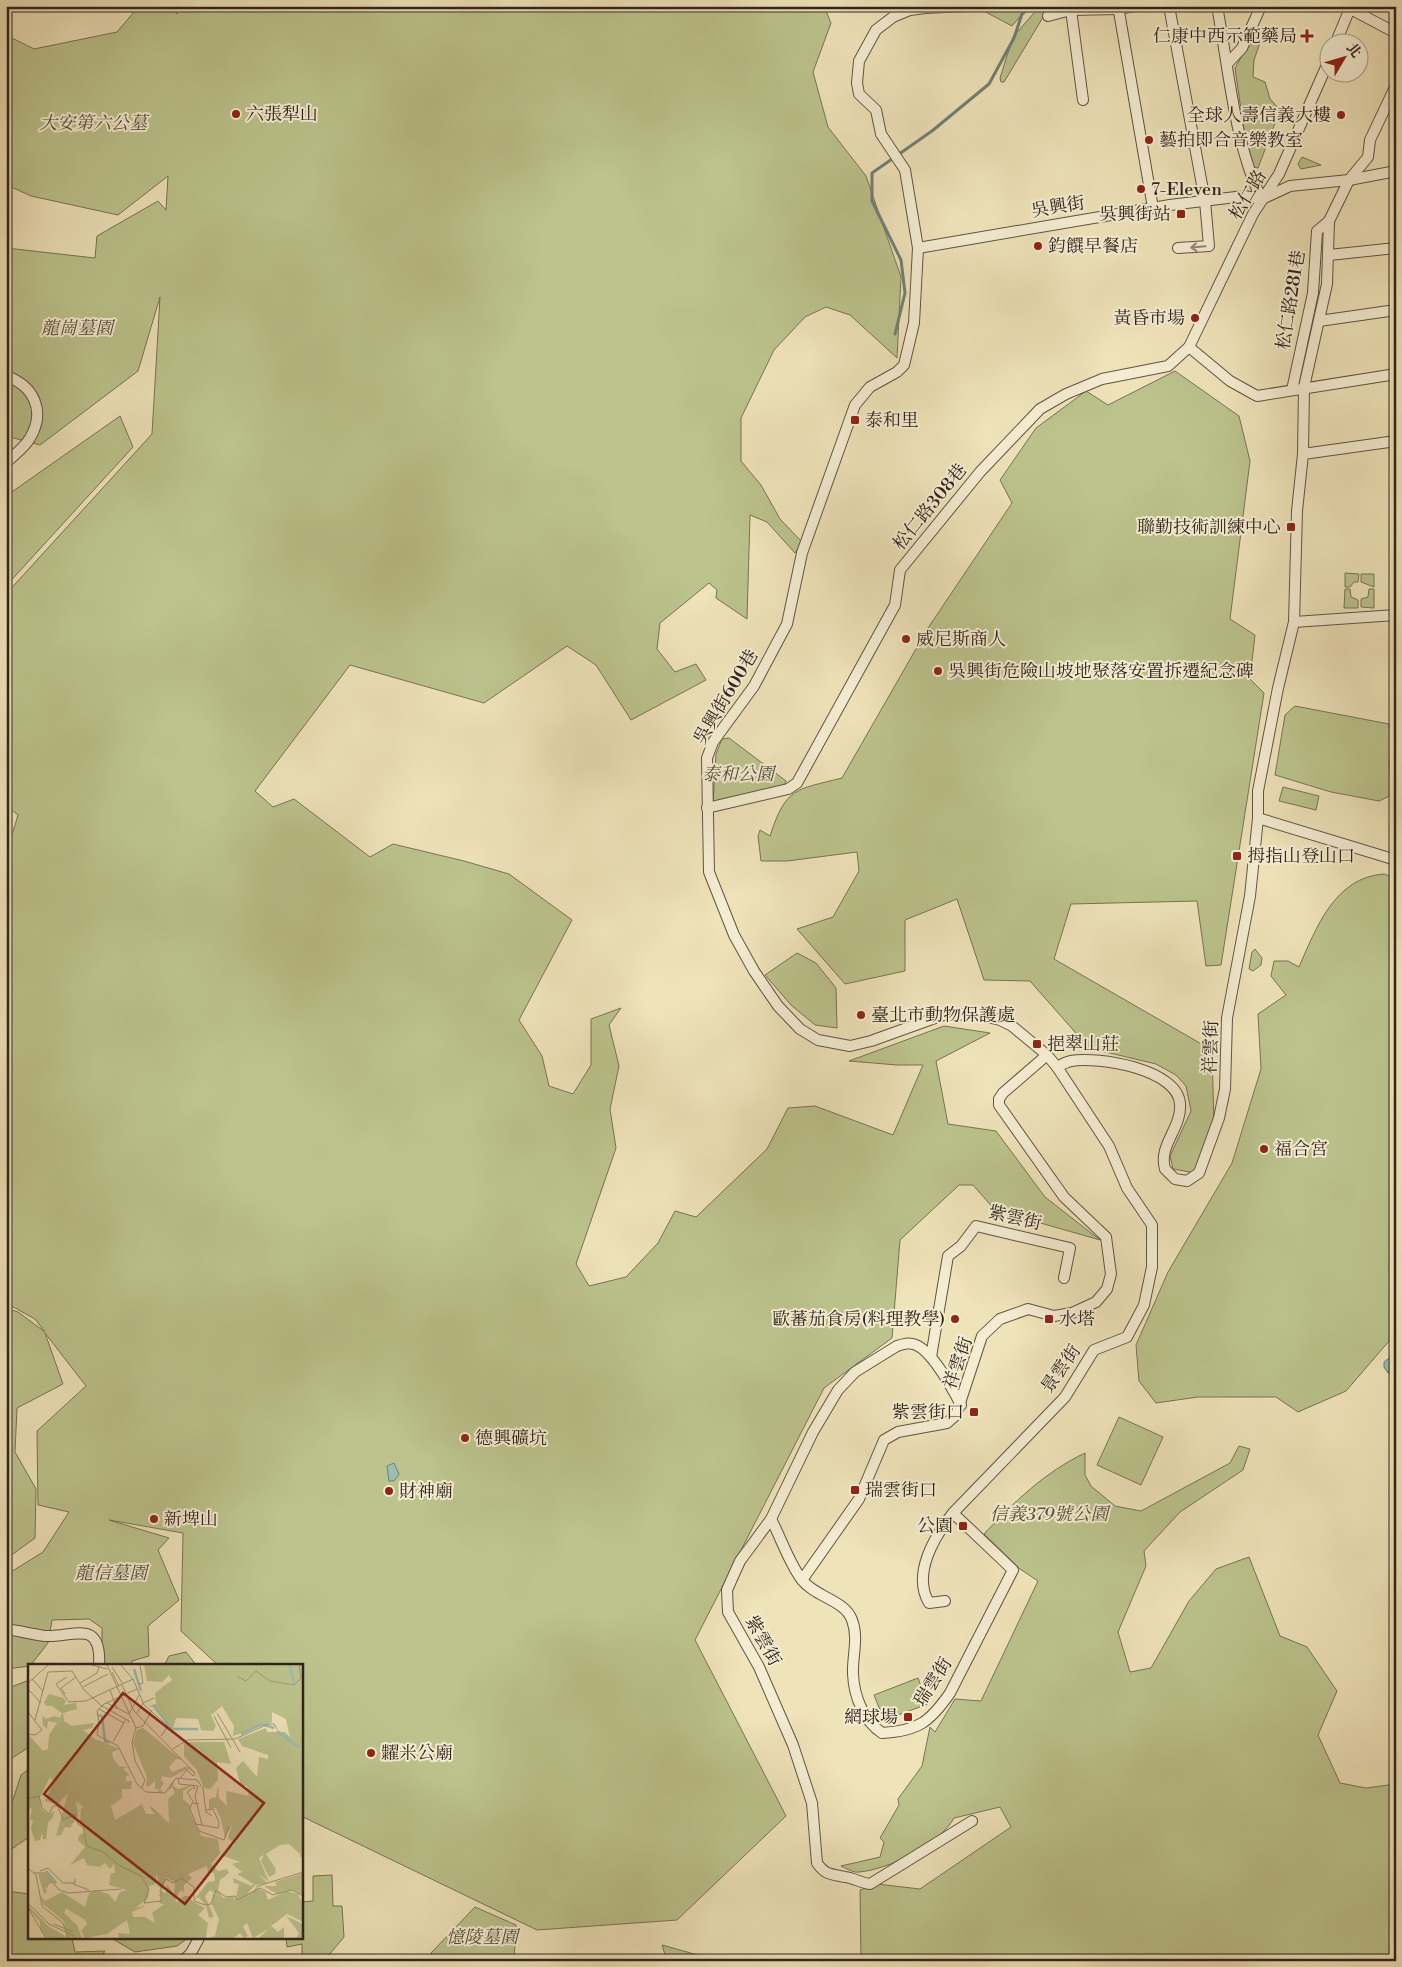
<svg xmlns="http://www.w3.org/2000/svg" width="1402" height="1967" font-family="'Libre Bodoni','Noto Serif TC',serif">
  <rect width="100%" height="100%" fill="#efe3ba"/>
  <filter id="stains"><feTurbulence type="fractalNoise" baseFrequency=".004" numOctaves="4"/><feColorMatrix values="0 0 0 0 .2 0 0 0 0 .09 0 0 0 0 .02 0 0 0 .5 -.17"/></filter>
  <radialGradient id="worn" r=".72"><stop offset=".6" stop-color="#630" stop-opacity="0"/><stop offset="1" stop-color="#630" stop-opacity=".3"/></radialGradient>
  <g fill="#bcc38d" stroke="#767455">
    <path d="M139,6H170L177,14L178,6H824L831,23L813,72L828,127L866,176L901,277L897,358L850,315L826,307L805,317L774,350L741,418V461L761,485L780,519L802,542L795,553L767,522L750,515L747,619L716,598L717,590L709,583L660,623L657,649L675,672L696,664L706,680L631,720L596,665L567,646L484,703L350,665L255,791L273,807L294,799L370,857L393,844L464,861L509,874L572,920L519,1020L542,1056L549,1086L573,1094L591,1065V1019L621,1008L609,1025L619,1066L610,1109L616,1148L576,1264L589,1286L626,1277L658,1243L675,1211L696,1217L767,1149L788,1108L815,1106L893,1135L923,1065H897L849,1061L944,1026L990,1033L936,1061L948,1124L996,1131L1045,1197L1100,1240L995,1210L973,1185H959L900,1240L892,1338L824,1388L695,1640L786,1816L677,1920L537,1930L301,1816V1666H219L181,1631L183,1533L109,1520L169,1538L158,1550L179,1600L148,1626L149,1656L132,1661L131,1666H102V1628L89,1619L52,1620L48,1643L30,1666L6,1669V1575L43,1552L69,1512L38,1505L37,1431L86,1386L45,1333L63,1384L17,1408L15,1452L36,1489L35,1538L6,1559V1308L18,1312L45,1332L35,1319L6,1303V855L18,815L9,808L6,822V594L152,434L160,297L138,371L40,445L6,436V248L95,258L97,236L158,201L166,210L168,176L118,215L31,196L9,186L6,180V35L34,49L117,32Z"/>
    <path d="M983,6H1029L1012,26L978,8Z"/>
    <path d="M1040,6H1077L1045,14L1004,82H1001L1000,78L1013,37Z"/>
    <path d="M1257,29L1262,37L1254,60L1253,77L1265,82L1270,99L1280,110L1258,168L1249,166L1235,68Z"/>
    <path d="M1302,157L1321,165L1301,169L1298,164Z"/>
    <path d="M1175,371L1239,416L1250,461L1230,619L1255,635L1250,679L1264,693L1221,965L1206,966L1197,901L1071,904L1054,959L1212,1050L1214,1124L1195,1173L1173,1169L1170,1156L1191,1111L1186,1086L1176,1075L1156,1064L1089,1048L1030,981L984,980L957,899L905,920V971L845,984L797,929L833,917L859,871L857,852L787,861H761L758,836L760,830L770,836C786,787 795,790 842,778L928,628L1012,503L1000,480L1036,428L1086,391L1108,405Z"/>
    <path d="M120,416L133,447L6,586V496Z"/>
    <path d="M1345,573L1359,574L1358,582H1354L1350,587H1345Z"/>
    <path d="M1361,574H1374V587L1361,582Z"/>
    <path d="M1345,589H1350L1351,597L1358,600V608H1344Z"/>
    <path d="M1369,589H1374V608L1361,607V599L1368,597Z"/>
    <path d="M1295,706L1389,724C1400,748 1386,753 1390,770C1393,780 1396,780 1396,793L1379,801L1331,792L1275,775L1285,715Z"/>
    <path d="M729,738L786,781L784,786L713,804L716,754L722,739Z"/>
    <path d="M1283,787L1319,796L1316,810L1279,801Z"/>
    <path d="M1384,874L1396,878V1333L1346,1391L1298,1412L1276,1397H1198L1156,1403L1139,1381L1136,1345L1168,1272L1232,1163L1261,1069L1258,1014L1286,995L1271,976L1274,961H1288L1299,967C1316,928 1335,877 1384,874Z"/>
    <path d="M1255,949L1262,958L1261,965L1253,971L1249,969L1252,952Z"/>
    <path d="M797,953L816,963L836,988L837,1028L815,1025L791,1005L765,975Z"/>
    <path d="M1119,1417L1163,1437L1141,1485L1097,1465Z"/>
    <path d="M1239,1446L1250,1449L1243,1470L1180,1512L1144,1551L1146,1566L1118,1632L1130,1672L1151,1668L1189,1601L1216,1569L1249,1557L1280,1636L1307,1647L1337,1691L1318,1735L1340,1783L1366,1788L1396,1784V1961H861L860,1890L877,1884L920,1889L1011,1827L1000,1807L954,1818C941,1843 888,1870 859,1872C854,1873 847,1869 841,1866L880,1857L884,1842L880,1838L899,1805L898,1799L922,1766L930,1727L935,1732L955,1699L981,1701L1038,1581L1020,1569L984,1534C1014,1502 1045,1472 1085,1453V1475L1091,1486L1115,1506L1141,1511L1230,1463Z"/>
    <path d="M186,1652L197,1666H164L169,1656Z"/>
    <path d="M918,1678L928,1704L884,1720L874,1695Z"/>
    <path d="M29,1680V1747L6,1762V1689Z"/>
    <path d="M29,1769V1837L6,1853V1808L11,1806L21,1775Z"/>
    <path d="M332,1875L333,1906H342L344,1937L324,1961H302V1944L287,1947L286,1938H301V1902L313,1901V1876Z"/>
    <path d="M6,1891L29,1894V1938H72L75,1952L105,1951L99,1961H6Z"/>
    <path d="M475,1907L516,1925L514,1961H435L431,1953Z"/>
    <path d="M111,1938H188L177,1946L135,1952Z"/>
    <path d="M662,1945L719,1961H667Z"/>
  </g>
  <g fill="#9abeb3" stroke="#708077">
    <path d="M1392,1356L1395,1357L1393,1370L1388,1373L1384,1367V1362Z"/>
    <path d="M394,1463L399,1474L394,1481H389L387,1466Z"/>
  </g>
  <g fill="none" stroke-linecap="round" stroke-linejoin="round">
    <path stroke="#708077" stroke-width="3" d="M895,334L905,293L901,260L872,201V173L932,131L989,84L1014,38L1022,14L1032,6"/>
    <path stroke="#c9bd9b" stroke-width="15" stroke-dasharray="15 8" stroke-linecap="butt" d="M1393,1961L1396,1955"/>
    <defs>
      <g id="minor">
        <path d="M1118,6L1153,208"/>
        <path d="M1169,6L1205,201L1209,246L1178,248"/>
        <path d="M1217,6C1228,64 1235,149 1262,199"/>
        <path d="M1345,6L1396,33"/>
        <path d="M1071,10L1083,100"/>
        <path d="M1048,16L1071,10L1118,9L1134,6"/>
        <path d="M1336,42L1351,6"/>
        <path d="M1228,63L1242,48L1261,6"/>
        <path d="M918,248L1170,205L1244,196L1262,199L1290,186L1349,180L1396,171"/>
        <path d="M1329,255L1396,248"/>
        <path d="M1319,321L1396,310"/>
        <path d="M1189,347L1230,381L1257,396L1396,374"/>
        <path d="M6,376C34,386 46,411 30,438C25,447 14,455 6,463"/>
        <path d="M1292,390L1313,293L1317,231L1329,221"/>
        <path d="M1303,454L1396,441"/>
        <path d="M1294,622L1396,615"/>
        <path d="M707,808L788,789L797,783L895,605L900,570L980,472L1040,409L1066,394L1102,379L1168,366L1189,347L1253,214L1279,174L1330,58"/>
        <path d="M1258,818L1396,860"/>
        <path d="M1057,1067C1061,1065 1066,1062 1071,1061C1098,1056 1178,1069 1180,1104C1182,1128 1158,1145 1165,1169L1175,1179L1187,1181L1199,1173L1219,1118L1225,1089L1227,1018L1250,896L1258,818V791L1278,688L1294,622L1297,511L1303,454L1304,387L1327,284L1329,221L1349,180L1368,157L1370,140L1396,85"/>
        <path d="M931,1357L948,1256L961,1246L976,1226L1070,1248L1064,1278"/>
        <path d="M961,1405C952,1388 933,1352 916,1345C909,1342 903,1344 897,1346L855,1372L838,1390L813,1432L771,1519L740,1561L727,1590L728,1612L759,1667L793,1745L812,1803L817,1863C825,1875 831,1874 845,1877C854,1878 861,1883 870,1884L972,1821"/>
        <path d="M771,1519C781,1538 789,1563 802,1580C815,1597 845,1600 852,1620C859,1638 852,1657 853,1674C854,1697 864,1721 882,1733C918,1731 930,1722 950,1693L1013,1570L953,1513"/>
        <path d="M802,1580L859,1499L884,1440L898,1432L947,1423L956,1415L982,1336L1000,1319L1028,1309L1054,1316L1072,1313L1096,1302L1107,1289L1111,1274L1106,1237L1064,1197L999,1105V1099L1003,1093L1047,1055"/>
        <path d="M945,1601L929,1603C912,1574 934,1537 953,1513L1065,1397L1094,1350L1127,1337L1144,1305L1152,1267V1225L1127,1188L1109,1146L1057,1067L1047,1055L1012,1026L1000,1020L980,1015L946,1014L871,1041L850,1046L818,1040L800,1029L778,1006L754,971L734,935L709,872L707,758L713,742L754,686L787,624L802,553L855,405L870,387L897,372L904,365L914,323L918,248L905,170L881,134L876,110L859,94L857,83L859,61L876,30L893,17L910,10L925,8L966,6"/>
        <path d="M6,1629C19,1631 32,1634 45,1636C72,1638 102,1617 99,1666"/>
        <path d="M183,1961L191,1953L199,1938"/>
      </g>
    </defs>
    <use href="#minor" stroke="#605444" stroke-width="12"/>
    <use href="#minor" stroke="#f5edd2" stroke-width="10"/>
  </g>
  <defs><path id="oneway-shaft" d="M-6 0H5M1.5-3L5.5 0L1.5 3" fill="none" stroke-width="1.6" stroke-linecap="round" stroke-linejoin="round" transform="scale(1.25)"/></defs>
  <use stroke="#938878" href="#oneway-shaft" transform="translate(1198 247) rotate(175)"/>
  <g fill="#8f2418" stroke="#f5edd2" stroke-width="2">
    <path d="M1304.5 28.5h5v5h5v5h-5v5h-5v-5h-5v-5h5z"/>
    <circle cx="236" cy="114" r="5"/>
    <circle cx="1341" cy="115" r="5"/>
    <circle cx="1149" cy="140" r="5"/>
    <circle cx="1141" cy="189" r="5"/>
    <rect x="1176" y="209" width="10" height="10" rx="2.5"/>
    <circle cx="1038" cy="246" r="5"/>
    <circle cx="1195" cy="318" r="5"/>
    <rect x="850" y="415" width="10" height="10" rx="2.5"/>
    <rect x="1286" y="522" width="10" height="10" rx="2.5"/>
    <circle cx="906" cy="639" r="5"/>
    <circle cx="938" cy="671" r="5"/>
    <rect x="1232" y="851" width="10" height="10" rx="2.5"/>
    <circle cx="861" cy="1015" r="5"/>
    <rect x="1032" y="1039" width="10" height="10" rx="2.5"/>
    <circle cx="1264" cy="1149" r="5"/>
    <circle cx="955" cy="1319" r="5"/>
    <rect x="1044" y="1314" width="10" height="10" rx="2.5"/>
    <rect x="969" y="1407" width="10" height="10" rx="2.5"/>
    <circle cx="465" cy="1438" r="5"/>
    <rect x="850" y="1485" width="10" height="10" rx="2.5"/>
    <circle cx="389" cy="1491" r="5"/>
    <circle cx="154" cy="1519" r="5"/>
    <rect x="958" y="1521" width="10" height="10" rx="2.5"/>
    <rect x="903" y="1712" width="10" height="10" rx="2.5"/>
    <circle cx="371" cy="1753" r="5"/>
  </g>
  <g text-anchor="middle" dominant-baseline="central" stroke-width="4" stroke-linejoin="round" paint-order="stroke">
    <g font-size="18" fill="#31241d" stroke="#f5edd2" text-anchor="start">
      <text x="1297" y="36" text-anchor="end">仁康中西示範藥局</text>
      <text x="246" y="114">六張犁山</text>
      <text x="1331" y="115" text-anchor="end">全球人壽信義大樓</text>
      <text x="1159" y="140">藝拍即合音樂教室</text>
      <text x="1151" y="189">7-Eleven</text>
      <text x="1171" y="214" text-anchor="end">吳興街站</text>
      <text x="1048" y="246">鈞饌早餐店</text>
      <text x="1185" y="318" text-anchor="end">黃昏市場</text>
      <text x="865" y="420">泰和里</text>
      <text x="1281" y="527" text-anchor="end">聯勤技術訓練中心</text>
      <text x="916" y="639">威尼斯商人</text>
      <text x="948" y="671">吳興街危險山坡地聚落安置拆遷紀念碑</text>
      <text x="1247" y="856">拇指山登山口</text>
      <text x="871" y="1015">臺北市動物保護處</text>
      <text x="1047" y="1044">挹翠山莊</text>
      <text x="1274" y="1149">福合宮</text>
      <text x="945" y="1319" text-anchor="end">歐蕃茄食房(料理教學)</text>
      <text x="1059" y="1319">水塔</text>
      <text x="964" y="1412" text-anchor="end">紫雲街口</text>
      <text x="475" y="1438">德興礦坑</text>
      <text x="865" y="1490">瑞雲街口</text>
      <text x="399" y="1491">財神廟</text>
      <text x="164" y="1519">新埤山</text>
      <text x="953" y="1526" text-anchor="end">公園</text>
      <text x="898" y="1717" text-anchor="end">網球場</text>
      <text x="381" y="1753">糶米公廟</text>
    </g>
    <g font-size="18" font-style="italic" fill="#544c39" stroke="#f5edd2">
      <text x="93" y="123">大安第六公墓</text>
      <text x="77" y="328">龍崗墓園</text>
      <text x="738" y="774">泰和公園</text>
      <text x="1049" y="1514">信義379號公園</text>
      <text x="111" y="1573">龍信墓園</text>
      <text x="482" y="1937">憶陵墓園</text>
    </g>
    <g font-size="18" fill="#31241d" stroke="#f5edd2">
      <text transform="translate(1248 195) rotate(-59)">松仁路</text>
      <text transform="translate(1058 207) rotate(-9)">吳興街</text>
      <text transform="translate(1291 300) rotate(-81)">松仁路281巷</text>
      <text transform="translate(930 507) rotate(-51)">松仁路308巷</text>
      <text transform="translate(726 697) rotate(-59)">吳興街600巷</text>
      <text transform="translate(1211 1047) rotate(-88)">祥雲街</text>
      <text transform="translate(1015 1218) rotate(13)">紫雲街</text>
      <text transform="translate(958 1363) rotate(-71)">祥雲街</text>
      <text transform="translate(1061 1369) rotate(-55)">景雲街</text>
      <text transform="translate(763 1641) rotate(61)">紫雲街</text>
      <text transform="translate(933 1682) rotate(-57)">瑞雲街</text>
    </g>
  </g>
  <g transform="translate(28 1664)">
    <rect width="275" height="275" fill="#efe3ba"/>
    <path d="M116,1H275V191L272,194V190L261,180L252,181L238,190L248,205L247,210L241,213L233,197L236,191L231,194L241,218L231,210L239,219L227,221L217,232L231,225L237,228L240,236L259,227L270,230L273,236L275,233V258L259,250L243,262L250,268L256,263V274H231L240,265L225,274L219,259L215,262L220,272L216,274L212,269L206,274H181L187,272L191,255L184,241L185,229L194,234L182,226L177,232L186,253L181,254L178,242L171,233L166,236L180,218L187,217L186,209L180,208L179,202L160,210L164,214L156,221V228L152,226L147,237L144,236L149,238L156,232H162L164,237L177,244L170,251L180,259L178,274H91L90,269L102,270L99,256L79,270L57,274L53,267L59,260L57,256L38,244L36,249L49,261L54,274H19L12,266V258L0,244V241L20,262L39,273L36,257L15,240L12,231L17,237L34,228L57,243L61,229L67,226L81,230L87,238L92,228L99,226L81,221L83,209H87L86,200L82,205L77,199L72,203L59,201L56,194L42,201L57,183L50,176L51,171L56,169V163L52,159L53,144L56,143L48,137L50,152L42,164L37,163L33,171L28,172L40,129L30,140L17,137L26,118L22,113L12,133L13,145L21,151L26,147L25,153L20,159L18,175H15L14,168L12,176L7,177L3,165L5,156L2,155L4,145L0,144V70L15,87L20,85L21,71L29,59L20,57L19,65L15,61L14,51L18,55L26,52L32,54L34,49L24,42H18L16,38L21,30L35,34L38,37L36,41L48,39L49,45L35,49L36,57L44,62L66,59L64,64L55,66L67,75L92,85L84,88L85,94L91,102L100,103L95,105L102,111L98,112V117H104L103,125H94V134L83,142L87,156L114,140L118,150H127L122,144L123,142L141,159L140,135L147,129L144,123L140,128L143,119L146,117L145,122L150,125L167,120L155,127V135L162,141V148L173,172L190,175L192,189L183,200L190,207L199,205L201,209L192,216L190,226L195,234L206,233L207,237L211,220L206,219L205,214L223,222L226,220L209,210L214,208L204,200L212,198L193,191L207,180L200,174L204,160L197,174L193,155L188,144L181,145V135L188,133L190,121L191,134L199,142L198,127L221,132L219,122H213L208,104L215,97L229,113L231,93L240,95V91L214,82L210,75L238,64L239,68H257L262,73L258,55L244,48V58L205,72L206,62L194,42L183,51L188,62L185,67L173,66L170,55L148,54L145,65L128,43L120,42L128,40L127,29L144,16L141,11L134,18L119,17ZM128,210L130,214L129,222L135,225L138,214L147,218L146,230L139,221L138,229L130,226L133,230L130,231L134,234L131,239L136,240L124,249L127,259L117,253H105L104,248L119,241L107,244L120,234L121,222L128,220ZM115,64L154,96L148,95L141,103L144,108L159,102L167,110L160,105L142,114L134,112L133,116L136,119L132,125L135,129H129L131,125H127V117L120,123L118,122L119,113L105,79L109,66ZM159,78H196L203,100L189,98L190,116L182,125L176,124L169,106L156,92V80ZM275,209V232L263,226L249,230L236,222H249L247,218ZM10,210H17L28,222L24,219L20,221V224L17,223L19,228L16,230ZM258,252L275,260V274H269L271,269Z" fill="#bcc38d" fill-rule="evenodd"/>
    <path fill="none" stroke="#9abeb3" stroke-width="2.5" d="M262,1L266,20M106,5L113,27M125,41L144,65H170M70,51L74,52L77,77L81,79M249,67L272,84M213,70L234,60L246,64M18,207L28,219"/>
    <path fill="none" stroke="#a3977b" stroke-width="1" d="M64,1L79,5M79,1L108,64M93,1L105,15L116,41L140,62L133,72M84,3L95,20M44,7L56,26L74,42L101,57L100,59M20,8L44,7M84,8L91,22M209,12L218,17L228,7L242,17L266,21L273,14L271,2L275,1M39,13L28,20L41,38L58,37L105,15M4,15L15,27M0,19L20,1M52,19L69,9L71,3M111,20L115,19L112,1M94,21L106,47L167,109L165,112L159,106L152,114M55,23L80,10M0,25L13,39M109,25L76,40L69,47L71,58L69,71L90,82L109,120L118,128L137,129L148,114L169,116L175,124L178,148L184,152M82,26L89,45M37,30L33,24L48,13M79,39L101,50M71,45L96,59M0,48L14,66L7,71L0,70M109,49L115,39L126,34M189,49L212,88M101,50L111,31M186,52L203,84M7,56L20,8M108,64L104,78L107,97L117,116L114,124M108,64L115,62L124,46M85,78L98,55M145,85L159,76L207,75L240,60H246L249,65M150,114L151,120L170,122L167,132L174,161M0,135L11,132L14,144L21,150L25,142H30L35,156L47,150L50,160L55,163L59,182L75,188L91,201L113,212L121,225L116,239L133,237V222L138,215L145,219L153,214L166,223V237L177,241L183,240L188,226L198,233L207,232L209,236L232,224L245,231L264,226L275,232M166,139L159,128L166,123L167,125M171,140L164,139L162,145L171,167L196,176L201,162M168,160L190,164L191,158L185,145L178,146M0,204L8,211L14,242L35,259L40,274M12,207L20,204L35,219H47V215M6,209H17L31,226L41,229L93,225M45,220L61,226M225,229L230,222L275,208M0,239L21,260L46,272M0,244L18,274M26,260L45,268"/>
    <path fill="#8f2418" fill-opacity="0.15" stroke="#8f2418" stroke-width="2.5" d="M95,29L236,139L157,240L16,130Z"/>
    <rect width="275" height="275" fill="none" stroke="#31241d" stroke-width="2.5"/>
  </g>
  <rect width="1402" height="1967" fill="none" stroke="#efe3ba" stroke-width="25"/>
  <rect x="8" y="8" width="1387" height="1952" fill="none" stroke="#31241d" stroke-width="2.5"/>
  <rect x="12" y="12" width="1377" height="1942" fill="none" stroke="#31241d"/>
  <g transform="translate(1344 58) rotate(52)"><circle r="24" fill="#f5edd2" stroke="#a79d8a"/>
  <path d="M0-4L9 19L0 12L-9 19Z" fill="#8f2418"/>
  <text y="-8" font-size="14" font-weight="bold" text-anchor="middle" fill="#31241d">北</text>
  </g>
  <rect width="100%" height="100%" filter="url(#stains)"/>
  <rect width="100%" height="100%" fill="url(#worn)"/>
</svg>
